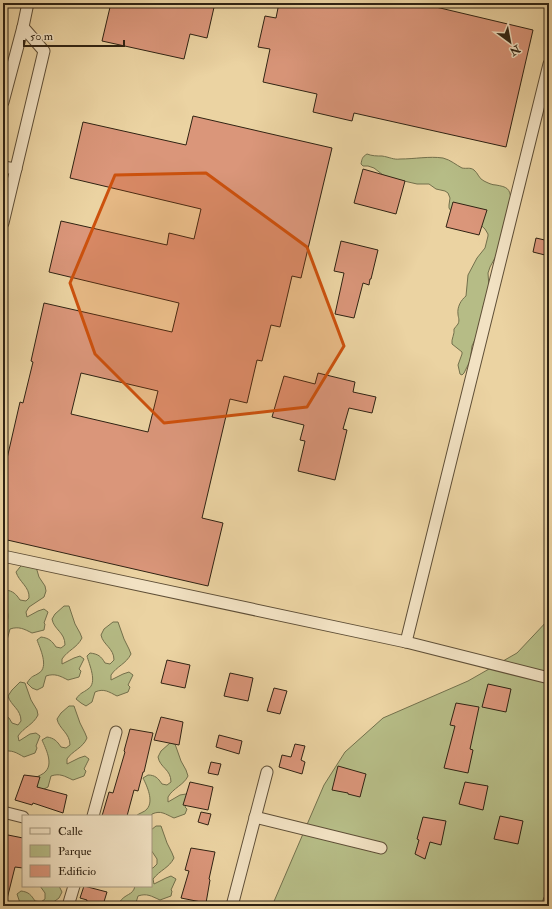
<svg xmlns="http://www.w3.org/2000/svg" width="552" height="909" font-family="'IM FELL Double Pica',serif">
  <rect width="100%" height="100%" fill="#ebd3a2"/>
  <filter id="stains"><feTurbulence type="fractalNoise" baseFrequency=".005" numOctaves="4"/><feColorMatrix values="0 0 0 0 .2 0 0 0 0 .09 0 0 0 0 .02 0 0 0 .5 -.17"/></filter>
  <radialGradient id="worn" r=".72"><stop offset=".6" stop-color="#630" stop-opacity="0"/><stop offset="1" stop-color="#630" stop-opacity=".3"/></radialGradient>
  <g fill="#b6bc86" stroke="#73704c">
    <path d="M367,154C372,156 377,156 382,156C389,157 394,160 400,159C415,159 429,156 443,158C451,160 456,165 462,168C467,169 470,167 474,170C478,173 479,179 484,181C488,183 492,185 496,185C507,187 510,188 511,200L496,256L490,267L488,273L489,288L483,307V322L472,346L470,361L464,373L462,375L460,374L458,365L462,354V352L452,344C451,339 455,334 454,329C455,327 457,326 458,324C460,320 458,317 458,314C457,307 461,300 466,296L468,275L477,258L485,248L488,236V234L485,229L473,218L451,211L449,208V205L450,198L448,193L445,191L436,189L429,184H417L391,178L383,175L374,168L368,166H363L361,164C362,159 362,157 367,154Z"/>
    <path d="M28,559L34,560L39,577L45,586L46,591L44,597L29,607L26,612L27,617L38,611L44,609L48,612L44,623L45,624L44,630L32,633C24,629 19,626 10,629L7,640L3,642V627C14,617 3,604 3,593L6,590C13,591 16,594 20,600L26,601L29,598C30,587 19,582 16,572L20,567Z"/>
    <path d="M64,606H69L75,624L80,633L82,638C77,648 68,650 62,659V664L74,658L80,656L84,659L79,669L81,671L79,677L68,680C60,676 55,673 46,676L43,687L37,690L32,688L27,683C32,675 33,677 39,673C49,667 40,648 37,640L41,637C49,638 52,641 56,647L61,648L65,645C65,632 54,630 52,619L55,614Z"/>
    <path d="M549,619V906H272L324,785L345,752L383,718L468,681L517,653Z"/>
    <path d="M113,622H118L124,639L129,649L131,654C126,664 117,666 111,675V680L123,674L129,672L133,675L128,685L130,687L128,692L117,696C109,692 104,688 95,692L92,702L86,706L81,703L76,699C81,692 83,693 88,689C98,683 89,664 87,656L90,653C98,654 101,656 105,663L110,664L114,660C114,648 103,645 101,635L104,629Z"/>
    <path d="M20,682L25,683L31,700L37,710L38,715C33,725 24,727 18,736L19,741L30,734L36,733L40,736L36,746L37,748L35,753L24,757C17,753 11,749 3,752V714L9,718L12,723L18,725L21,721C21,709 11,706 8,696L12,690Z"/>
    <path d="M69,706H74L80,723L85,733L87,738C83,748 72,751 67,759V764L79,758L85,756L89,759L84,769L86,771L84,776L73,780C64,776 60,773 51,776L48,787L42,790L37,788L35,778C38,776 44,774 46,771C53,763 46,749 42,740L47,737C54,738 57,741 61,747L66,748L70,745C70,733 59,729 57,719L61,713Z"/>
    <path d="M170,743L175,744L181,761L186,770L188,776C184,785 173,788 168,797V802L180,795L186,794L190,797L185,807L187,809L185,814L174,818C165,814 161,810 152,814L151,816H136C139,813 145,812 147,809C154,801 147,786 143,778L148,775C155,775 158,778 162,784L167,785L171,782C171,769 160,768 158,757L161,751Z"/>
    <path d="M156,826H161L167,843L172,853L174,858C169,868 160,870 153,879L154,884L166,878L171,876L176,879L171,890L172,891L171,896L160,900C151,896 147,893 138,896L135,906H122L119,903C125,893 133,896 135,886H151V868H153L157,864V859L151,850V830Z"/>
    <path d="M40,886H59L62,892L59,898L48,906H21L17,894L21,891C29,892 31,895 35,901L41,902L45,899V893Z"/>
  </g>
  <g fill="#da967a" stroke="#302313" fill-rule="evenodd">
    <path d="M111,3H215L207,38L190,34L184,59L102,41Z"/>
    <path d="M279,3H419L533,30L506,147L354,113L352,121L313,112L317,94L263,82L270,49L258,47L265,16L276,18Z"/>
    <path d="M193,116L332,148L301,278L292,276L280,327L271,325L262,361L257,360L247,403L230,399L202,518L223,523L208,586L3,539V476L20,402L23,403L33,362L31,361L44,303L172,332L179,303L49,272L61,221L167,245L169,233L194,239L201,209L70,178L83,122L186,145ZM81,373L158,391L148,432L71,414Z"/>
    <path d="M363,169L405,181L396,214L354,203Z"/>
    <path d="M453,202L487,210L479,235L446,227Z"/>
    <path d="M536,238L549,241V256L533,252Z"/>
    <path d="M341,241L378,250L371,279H370L369,285L363,283L354,318L335,314L344,273L334,271Z"/>
    <path d="M318,373L355,382L353,392L376,397L372,413L349,408L343,429L347,430L335,480L298,471L305,441L300,440L304,425L272,417L284,376L315,384Z"/>
    <path d="M167,660L190,665L185,688L161,683Z"/>
    <path d="M230,673L253,678L248,701L224,696Z"/>
    <path d="M488,684L511,689L506,712L482,707Z"/>
    <path d="M274,688L287,691L280,714L267,711Z"/>
    <path d="M456,703L479,707L470,749L473,750L468,773L444,768L455,726L450,725Z"/>
    <path d="M161,717L183,722L179,745L154,740Z"/>
    <path d="M130,729L153,733L144,772H143L138,791L134,790L127,816H102L109,792L113,793L125,752L124,751Z"/>
    <path d="M219,735L242,741L239,754L216,747Z"/>
    <path d="M295,744L305,746L301,760L305,762L302,774L279,767L282,755L291,757Z"/>
    <path d="M211,762L221,764L218,775L208,773Z"/>
    <path d="M338,766L366,774L360,797L348,794V793L332,790Z"/>
    <path d="M24,775L40,777L37,787L67,795L63,813L33,803L32,805L15,800Z"/>
    <path d="M190,782L213,787L208,810L183,805Z"/>
    <path d="M465,782L488,786L483,810L459,804Z"/>
    <path d="M201,812L211,814L208,825L198,822Z"/>
    <path d="M500,816L523,821L518,844L494,839Z"/>
    <path d="M423,817L446,821L441,845L430,842L425,859L415,854L419,840L417,839Z"/>
    <path d="M3,834L23,838V868L15,867L7,899L3,898Z"/>
    <path d="M191,848L215,852L209,879L210,880L206,903L181,898L189,871L185,870Z"/>
    <path d="M84,886L107,892L103,905L98,903L97,906H86L87,900L80,898Z"/>
  </g>
  <g fill="none" stroke-linecap="round" stroke-linejoin="round">
    <defs>
      <g id="minor">
        <path d="M3,102L23,27L28,3"/>
        <path d="M3,167L16,169"/>
        <path d="M3,223L44,51L23,27"/>
        <path d="M3,556L406,642L549,678"/>
        <path d="M406,642L549,64"/>
        <path d="M3,812L23,817"/>
        <path d="M93,816L116,732"/>
        <path d="M255,817L381,848"/>
        <path d="M68,906L74,886"/>
        <path d="M232,906L267,772"/>
        <path d="M548,906L549,901"/>
      </g>
    </defs>
    <use href="#minor" stroke="#5f4f37" stroke-width="13"/>
    <use href="#minor" stroke="#f2e2c3" stroke-width="11"/>
  </g>
  <path fill="#cc510d" fill-opacity="0.2" stroke="#cc510d" stroke-width="3" stroke-linejoin="round" d="M206,173L307,247L344,346L307,407L164,423L95,354L70,283L115,175Z"/>
  <rect width="552" height="909" fill="none" stroke="#ebd3a2" stroke-width="16"/>
  <rect x="4" y="4" width="544" height="901" fill="none" stroke="#302313" stroke-width="2"/>
  <rect x="8" y="8" width="536" height="893" fill="none" stroke="#302313"/>
  <rect x="22" y="815" width="130" height="72" fill="#f2e2c3" stroke="#a4967d"/>
  <rect x="30" y="828" width="20" height="6" fill="#f2e2c3" stroke="#a4967d"/>
  <text x="58" y="835" font-size="12" fill="#302313">Calle</text>
  <rect x="30" y="845" width="20" height="12" fill="#b6bc86" stroke="#a4967d"/>
  <text x="58" y="855" font-size="12" fill="#302313">Parque</text>
  <rect x="30" y="865" width="20" height="12" fill="#da967a" stroke="#a4967d"/>
  <text x="58" y="875" font-size="12" fill="#302313">Edificio</text>
  <g transform="translate(510 42) rotate(148)" stroke="#f2e2c3" stroke-width="3" paint-order="stroke">
  <path d="M0-3L7 15L0 10L-7 15Z" fill="#302313"/>
  <text y="-6" font-size="11" font-weight="bold" text-anchor="middle" fill="#302313">N</text>
  </g>
  <path d="M24 40v6h100v-6" fill="none" stroke="#302313" stroke-width="2"/>
  <text x="30" y="40" font-size="12" fill="#302313" stroke="#f2e2c3" stroke-width="3" paint-order="stroke">50 m</text>
  <rect width="100%" height="100%" filter="url(#stains)"/>
  <rect width="100%" height="100%" fill="url(#worn)"/>
</svg>
